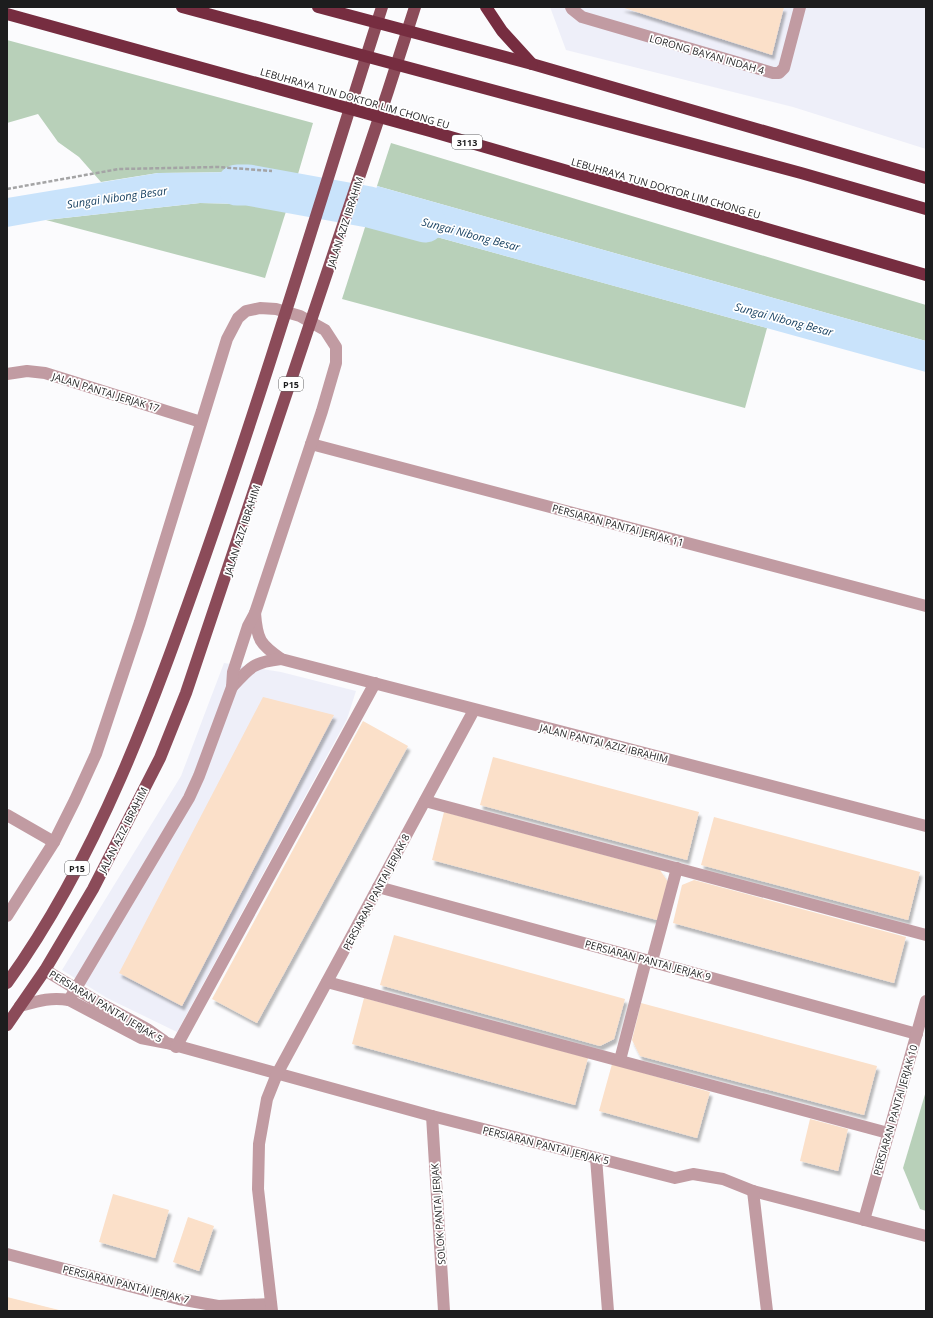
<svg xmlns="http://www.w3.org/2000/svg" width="933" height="1318" font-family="'Open Sans',sans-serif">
  <defs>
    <filter id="shadow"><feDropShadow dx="2.5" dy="4.5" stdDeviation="1" flood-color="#0004"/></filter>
  </defs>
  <rect width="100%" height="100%" fill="#fbfbfd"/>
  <g fill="#eeeff9">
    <path d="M550,7H926V149L793,107L566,50Z"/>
    <path d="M224,663L281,672L356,691L347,719L177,1032L107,998L62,970L181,776Z"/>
  </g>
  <g fill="#b8d0b9">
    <path d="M7,40L313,123L298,174L248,172L158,173L101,182L79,157L58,142L38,114L7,123Z"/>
    <path d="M391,143L926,305V341L377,186Z"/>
    <path d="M200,203L288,205L265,278L46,220Z"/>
    <path d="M368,218L767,328L745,408L342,299Z"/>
    <path d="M926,1091V1211L920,1209L903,1168Z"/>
  </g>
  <g fill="#c9e3fb">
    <path d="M248,172L298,174L288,205L200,203L46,220L7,227V198L158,173Z"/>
    <path d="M377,186L926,341V372L368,218Z"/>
  </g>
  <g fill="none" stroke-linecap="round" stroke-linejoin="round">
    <path stroke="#c9e3fb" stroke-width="41" d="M237,185H248L369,207L425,222"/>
  </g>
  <g fill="#fbe0c9" filter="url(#shadow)">
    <path d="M621,7H784L772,55Z"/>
    <path d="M263,697L334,715L182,1006L119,973Z"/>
    <path d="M363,721L408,746L257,1023L212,999Z"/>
    <path d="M493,757L699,812L687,860L480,805Z"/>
    <path d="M444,812L660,870L668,882L657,920L432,860Z"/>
    <path d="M714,817L920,872L908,920L701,865Z"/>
    <path d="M694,880L906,937L894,983L673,923L682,885Z"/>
    <path d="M394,935L625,999L614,1039L600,1046L380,985Z"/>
    <path d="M364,998L588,1058L575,1105L352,1044Z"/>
    <path d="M641,1003L877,1066L864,1115L640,1056L632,1040Z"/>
    <path d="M612,1064L710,1092L697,1138L599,1111Z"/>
    <path d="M810,1119L848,1129L838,1171L800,1161Z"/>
    <path d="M113,1194L169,1210L155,1258L99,1242Z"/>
    <path d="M188,1217L214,1226L199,1271L173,1262Z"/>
    <path d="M7,1297L59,1310V1311H7Z"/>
  </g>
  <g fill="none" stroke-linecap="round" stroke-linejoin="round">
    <path stroke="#a4a4a5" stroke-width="2.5" stroke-dasharray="4 2" stroke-linecap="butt" d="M7,189L119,169L218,167L272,171"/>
    <g stroke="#c19ba2" stroke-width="12">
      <path d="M571,7L572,9L582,17L773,73H779L784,68L800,7"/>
      <path d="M7,374L27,371L45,373L201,422"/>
      <path d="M311,444L926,606"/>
      <path d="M255,613C257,640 260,644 281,659L926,826"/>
      <path d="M232,687C250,667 254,662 281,659"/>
      <path d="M425,801L926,935"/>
      <path d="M7,815L54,842"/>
      <path d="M378,887L917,1034"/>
      <path d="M7,916L54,842L75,800L96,754L140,622L227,339L238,318L246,311L260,308L276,309L300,316L325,330L336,347V363L322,411L255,613L248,626L233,672L232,687L199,776L189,798L69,1000"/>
      <path d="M652,961L677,868"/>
      <path d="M45,970L96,1001L147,1029L164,1041"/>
      <path d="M327,982L888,1133"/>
      <path d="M20,1006C38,1001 50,997 69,1000L141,1038L167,1043L432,1116L675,1178L693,1174L723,1179L753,1191L926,1236"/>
      <path d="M176,1047L375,683"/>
      <path d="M620,1060L646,960"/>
      <path d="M432,1116L444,1311"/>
      <path d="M596,1158L608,1311"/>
      <path d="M753,1191L767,1311"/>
      <path d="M864,1220L926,1001"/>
      <path d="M7,1254L179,1299L218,1306L271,1304"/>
      <path d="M272,1311L258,1189L259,1144L267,1099L277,1074L474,710"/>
    </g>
    <g stroke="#8b4b59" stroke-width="12">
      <path d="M7,983C98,857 153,704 204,559C268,376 323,191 382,7"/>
      <path d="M7,1025L45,970L93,889L160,758L186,693L388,91L415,7"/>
    </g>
    <g stroke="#762d40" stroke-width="12">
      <path d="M182,7L801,173L926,209"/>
      <path d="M318,7L532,64L926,178"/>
      <path d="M486,7L502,31L532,64"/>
      <path d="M7,14L430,131L926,275"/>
    </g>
  </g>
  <g text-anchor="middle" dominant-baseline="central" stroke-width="3.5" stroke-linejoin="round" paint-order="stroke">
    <g fill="#fff" stroke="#616162" stroke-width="1">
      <rect x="452" y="135" width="30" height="14" rx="3"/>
      <rect x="279" y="377" width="24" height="14" rx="3"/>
      <rect x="65" y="861" width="24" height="14" rx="3"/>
    </g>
    <g font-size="9" font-weight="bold" fill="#1d1d1e">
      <text x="467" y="142">3113</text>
      <text x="291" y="384">P15</text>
      <text x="77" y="868">P15</text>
    </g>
    <g font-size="10" fill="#1d1d1e" stroke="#fff">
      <text transform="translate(707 54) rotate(16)">LORONG BAYAN INDAH 4</text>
      <text transform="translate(355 98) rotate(16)">LEBUHRAYA TUN DOKTOR LIM CHONG EU</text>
      <text transform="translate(666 188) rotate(16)">LEBUHRAYA TUN DOKTOR LIM CHONG EU</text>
      <text transform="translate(345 222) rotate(-72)">JALAN AZIZ IBRAHIM</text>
      <text transform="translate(106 392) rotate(17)">JALAN PANTAI JERJAK 17</text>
      <text transform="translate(618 525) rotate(15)">PERSIARAN PANTAI JERJAK 11</text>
      <text transform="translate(242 530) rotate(-72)">JALAN AZIZ IBRAHIM</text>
      <text transform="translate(604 743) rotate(14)">JALAN PANTAI AZIZ IBRAHIM</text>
      <text transform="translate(123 830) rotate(-63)">JALAN AZIZ IBRAHIM</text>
      <text transform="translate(376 892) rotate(-62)">PERSIARAN PANTAI JERJAK 8</text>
      <text transform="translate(648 960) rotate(15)">PERSIARAN PANTAI JERJAK 9</text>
      <text transform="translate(106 1006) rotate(31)">PERSIARAN PANTAI JERJAK 5</text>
      <text transform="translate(895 1110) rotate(-74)">PERSIARAN PANTAI JERJAK 10</text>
      <text transform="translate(546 1145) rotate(14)">PERSIARAN PANTAI JERJAK 5</text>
      <text transform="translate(438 1214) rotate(-94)">SOLOK PANTAI JERJAK</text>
      <text transform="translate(126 1284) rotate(14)">PERSIARAN PANTAI JERJAK 7</text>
    </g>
    <g font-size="11" font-style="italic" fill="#133d5e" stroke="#fff">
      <text transform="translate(117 197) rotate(-8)">Sungai Nibong Besar</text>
      <text transform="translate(471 234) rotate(15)">Sungai Nibong Besar</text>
      <text transform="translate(784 319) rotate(15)">Sungai Nibong Besar</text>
    </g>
  </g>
  <rect width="933" height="1318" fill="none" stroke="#1d1d1e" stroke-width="16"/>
</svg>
